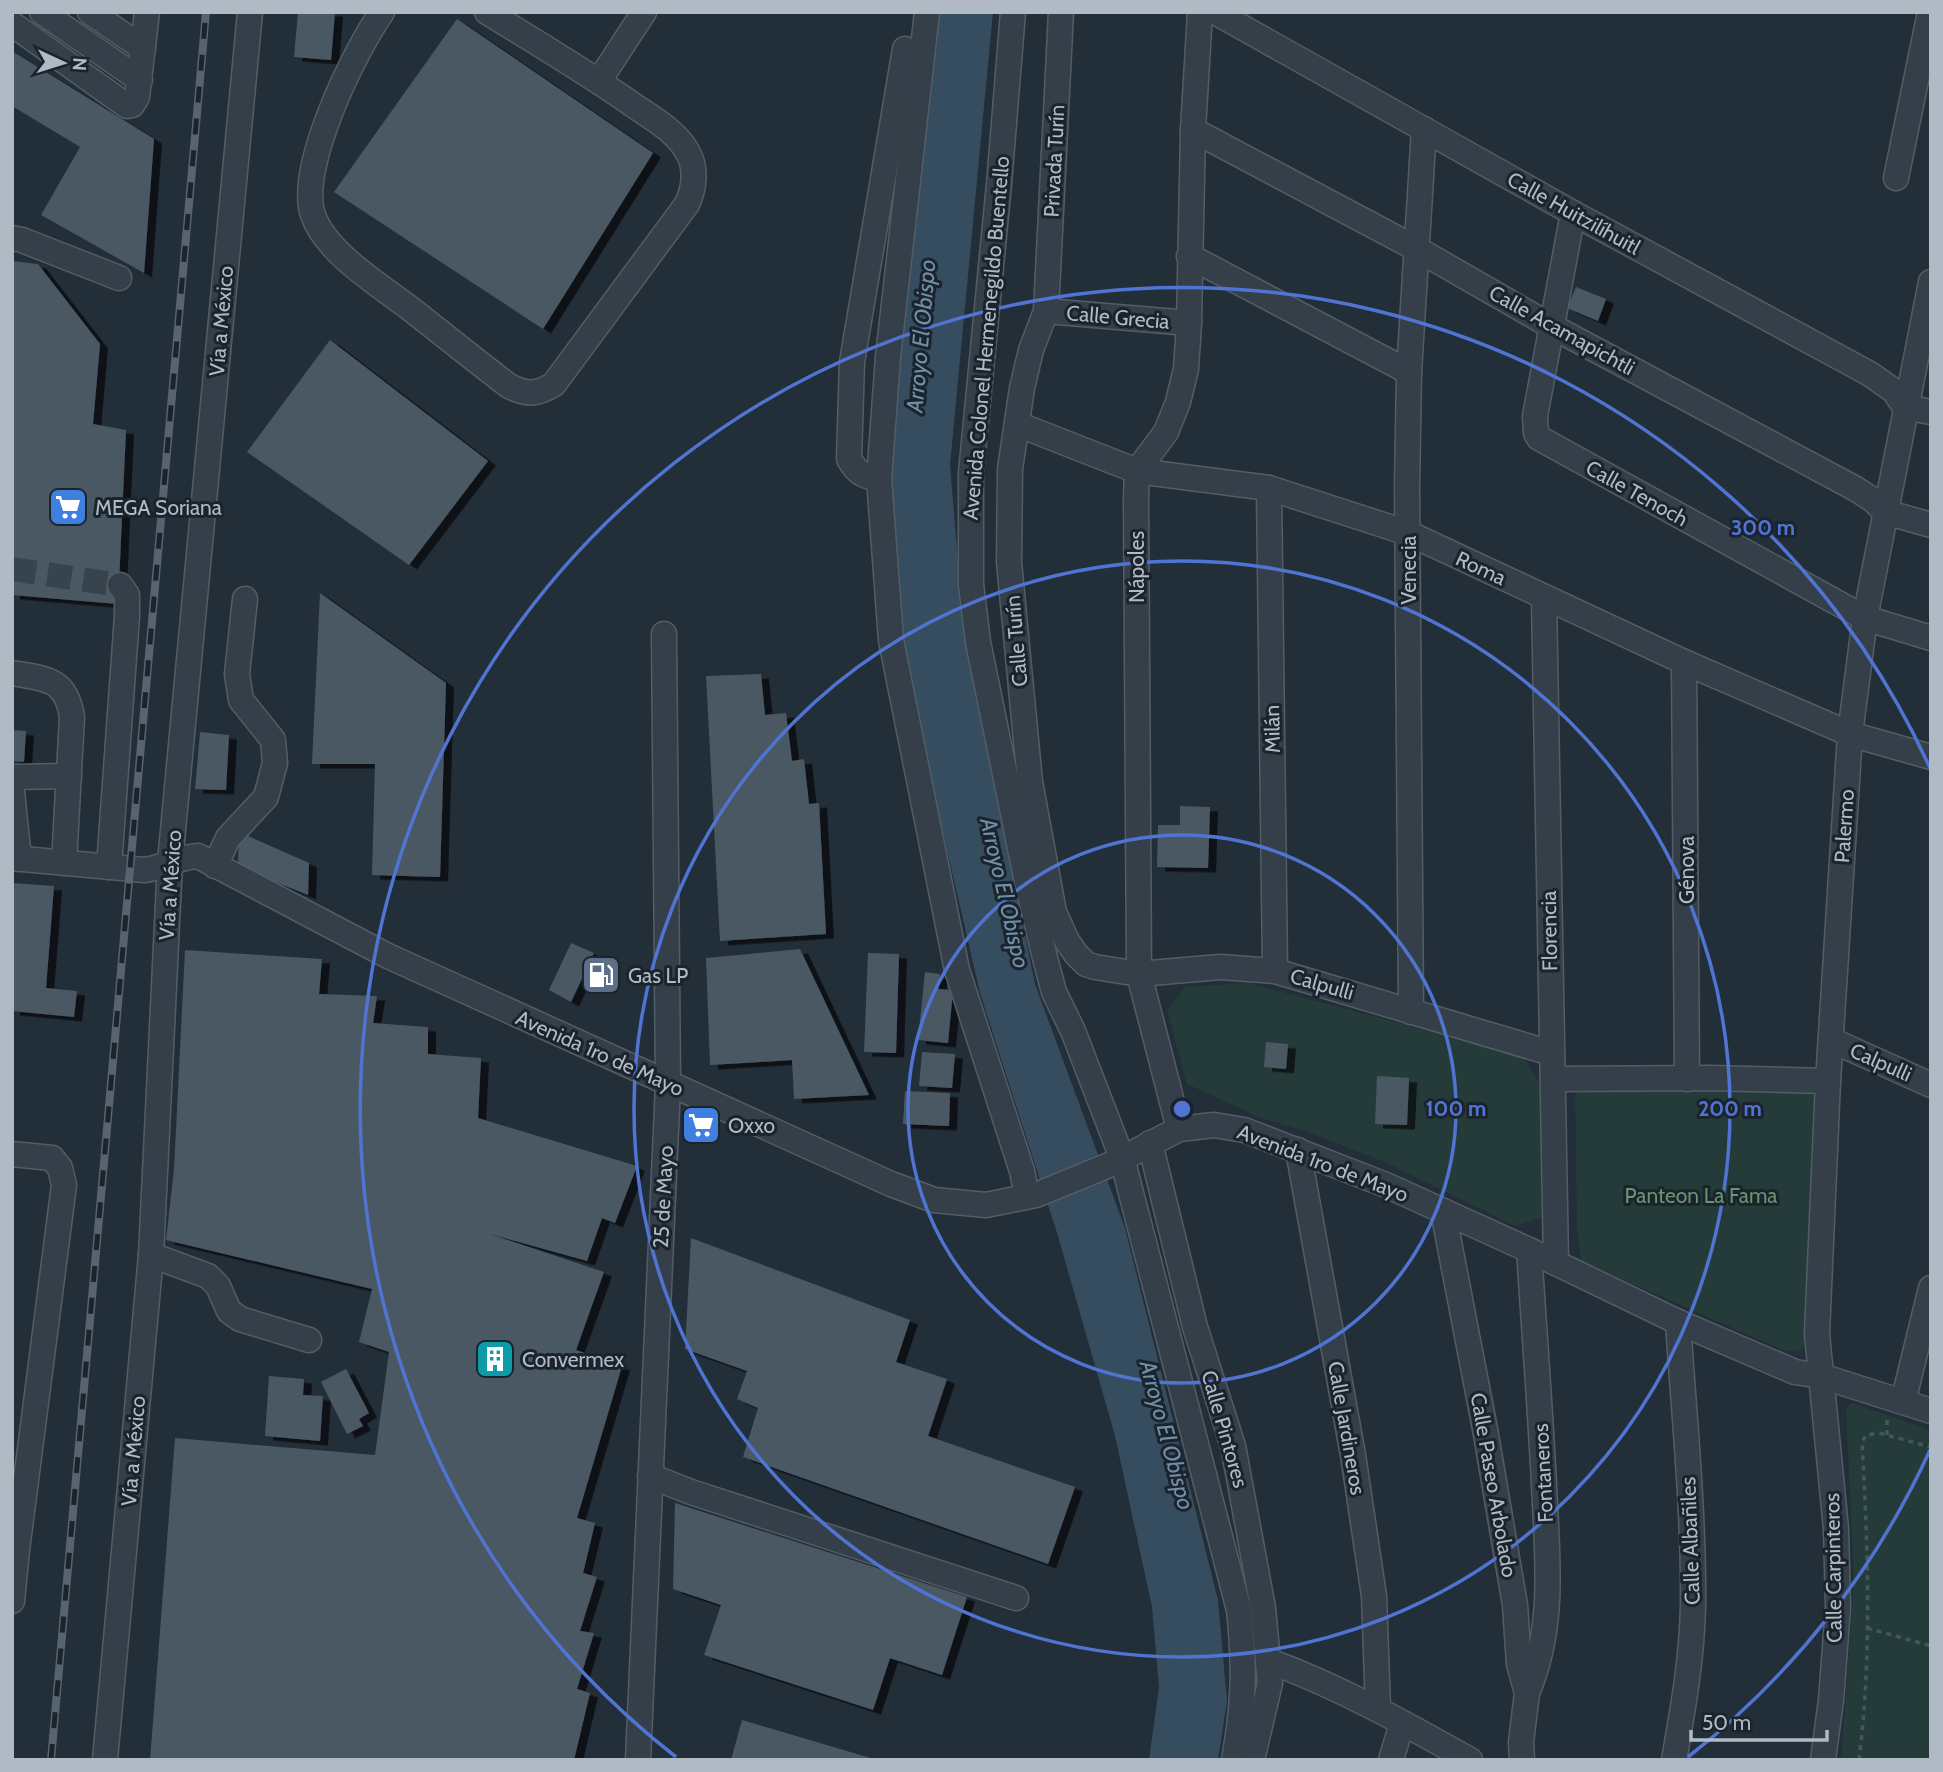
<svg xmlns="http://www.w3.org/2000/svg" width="1943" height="1772" font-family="Cabin,sans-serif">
  <defs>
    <filter id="shadow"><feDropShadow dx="8" dy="4.5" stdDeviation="0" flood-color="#0009"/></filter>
  </defs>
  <rect width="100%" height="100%" fill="#222e38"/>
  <g fill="#253b3a">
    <path d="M1248,983L1524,1056L1538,1082L1544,1086L1547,1216L1515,1226L1385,1162L1308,1132L1261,1118L1187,1084L1167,1010L1185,987Z"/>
    <path d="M1575,1082L1816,1087L1807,1329L1803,1350L1793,1352L1782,1350L1581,1261L1577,1228Z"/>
    <path d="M1852,1403L1931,1430V1760H1841L1854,1581L1846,1407Z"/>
  </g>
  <path fill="#364c5f" d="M933,12H993L950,465L964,634L1035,984L1125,1228L1218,1600L1227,1701L1218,1760H1149L1159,1687L1152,1607L1115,1436L1058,1236L980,993L899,642L888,461Z"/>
  <g fill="#4a5864" filter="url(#shadow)">
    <path d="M298,12H335L331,60L294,57Z"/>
    <path d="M457,19L653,153L543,329L334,192Z"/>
    <path d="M12,51L154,139L144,273L41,215L80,147L12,106Z"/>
    <path d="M12,261L38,264L100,344L93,424L126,430L118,604L12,595Z"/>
    <path d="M1576,287L1606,299L1598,321L1567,308Z"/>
    <path d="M330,340L488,461L409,565L247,452Z"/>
    <path d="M320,593L446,683L440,877L372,875L375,764H312Z"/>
    <path d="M761,674L765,715L786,713L792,761L804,759L809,804L819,803L826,934L720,941L706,676Z"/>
    <path d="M12,730L26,731L24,762L12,761Z"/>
    <path d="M200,732L229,735L226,790L195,789Z"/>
    <path d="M1180,806L1210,807L1208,868L1157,867L1158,825H1180Z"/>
    <path d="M239,832L309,863L308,895L238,867Z"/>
    <path d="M12,883L54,886L46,988L77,991L74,1017L12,1011Z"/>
    <path d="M571,943L594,953L571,1002L549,990Z"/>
    <path d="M800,949L869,1095L794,1099L792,1060L710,1065L706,958Z"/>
    <path d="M185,950L322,959L319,994L377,996L373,1023L428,1027V1054L481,1058L478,1118L637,1166L615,1223L602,1218L587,1261L490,1234L604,1272L576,1350L622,1366L577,1518L595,1523L583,1573L597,1577L580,1631L594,1633L577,1689L590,1693L574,1760H150L175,1438L375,1455L389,1352L359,1342L372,1289L166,1240L174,1169Z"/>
    <path d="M868,953L899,954L896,1053L864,1052Z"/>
    <path d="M925,972L940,974L938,989L953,990L948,1043L918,1040Z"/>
    <path d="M1266,1042L1288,1044L1286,1069L1264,1067Z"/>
    <path d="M922,1052L955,1054L952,1088L919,1086Z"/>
    <path d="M1377,1076L1409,1078L1407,1125L1375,1124Z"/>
    <path d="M905,1091L950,1093L949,1126L903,1124Z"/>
    <path d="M691,1238L910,1320L896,1362L947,1379L928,1436L1075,1487L1048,1564L743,1457L758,1408L737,1399L747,1371L685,1349Z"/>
    <path d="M346,1369L369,1413L359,1419L363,1426L347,1434L321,1382Z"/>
    <path d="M269,1376L304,1379L303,1395L323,1396L320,1441L265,1436Z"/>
    <path d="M675,1503L967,1597L942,1675L890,1658L873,1710L704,1655L721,1605L673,1589Z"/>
    <path d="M742,1720L874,1759V1760H731Z"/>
  </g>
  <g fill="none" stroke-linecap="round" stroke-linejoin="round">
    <path stroke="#37434d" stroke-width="24" stroke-dasharray="24 12" stroke-linecap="butt" d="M12,569L120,585"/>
    <defs>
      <g id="minor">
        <path d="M42,12L140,80"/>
        <path d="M90,12L143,48"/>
        <path d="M382,12C354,52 297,168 313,215C326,253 381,286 412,310C444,335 476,361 509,386C527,395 537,395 554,384L687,204C694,189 697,169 688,153C678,133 654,119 636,107C588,73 537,43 487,12"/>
        <path d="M927,12L888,357L879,479L891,640L957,970L1022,1171L1027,1196"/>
        <path d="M1013,12L999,184L971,473V584L978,642L1027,882L1045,958L1054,992L1073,1031L1122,1158L1239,1610C1245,1666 1244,1704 1234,1760"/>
        <path d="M1061,12L1046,311L1031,350L1022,388L1010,469L1009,562L1030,782L1054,912L1067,941L1076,954L1086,964L1095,967L1139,974L1220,967L1275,971L1551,1053"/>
        <path d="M1215,12L1573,213L1870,374L1894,391L1905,407L1931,412"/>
        <path d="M12,24L127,106L132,105L137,97L147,12"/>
        <path d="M599,81L644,12"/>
        <path d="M1193,130L1417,249L1551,326L1856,489L1873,500L1885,512L1931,525"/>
        <path d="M1896,178L1930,12"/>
        <path d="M1573,213L1535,416L1536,433L1539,438L1865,618L1931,638"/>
        <path d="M12,238L22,240L119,278"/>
        <path d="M1189,256L1409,372"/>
        <path d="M1046,311L1189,323"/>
        <path d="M1017,424L1137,471L1269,488L1408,533L1684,662L1850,734L1931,757"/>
        <path d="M879,479C863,476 857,473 849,459L852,362L905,49"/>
        <path d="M1269,488L1275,971"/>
        <path d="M1544,598L1556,1263"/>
        <path d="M1684,662L1687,1079"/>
        <path d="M12,673C46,679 66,678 72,717L64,863"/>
        <path d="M12,777L69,776"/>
        <path d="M12,792L19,859"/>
        <path d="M12,858L144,870C163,868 178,857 198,856L388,956L891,1184L934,1200L986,1205L1036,1195L1114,1163L1179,1129L1214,1125L1244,1130L1386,1185L1529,1250L1678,1322L1795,1372L1821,1376L1931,1411"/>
        <path d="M215,866L228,838L266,797L275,763L273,740L241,700L237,674L245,599"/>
        <path d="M109,867L127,616V595L120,585"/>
        <path d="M1411,1012L1407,487L1409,372L1424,129"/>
        <path d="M1831,1040L1931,1085"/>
        <path d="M1553,1079L1709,1078L1828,1081"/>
        <path d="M1179,1129L1139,974L1136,497L1137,471L1166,432L1178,402L1186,369L1189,323L1193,130L1200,12"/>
        <path d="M1150,1143L1195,1327L1233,1446L1263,1608L1270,1683L1252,1760"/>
        <path d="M1298,1150L1353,1455L1374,1596L1378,1708"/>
        <path d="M12,1154L52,1158L60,1168L64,1185L17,1550L12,1601"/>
        <path d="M1443,1211L1485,1429L1515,1605L1519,1664L1527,1693L1521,1742L1522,1760"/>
        <path d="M151,1255L208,1276L218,1286L229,1311L240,1319L309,1340"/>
        <path d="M1903,1402L1931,1288"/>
        <path d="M650,1476L691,1492L1016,1598"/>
        <path d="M1269,1661C1340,1687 1404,1723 1470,1760"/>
        <path d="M1527,1693C1556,1625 1547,1556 1544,1484C1540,1406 1534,1328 1529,1250"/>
        <path d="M105,1760L151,1255L170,862L250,12"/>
        <path d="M638,1760L668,1084L664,634"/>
        <path d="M1391,1760L1402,1723"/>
        <path d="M1674,1760C1683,1709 1692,1658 1693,1606C1694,1511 1684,1416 1678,1322"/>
        <path d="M1823,1760L1831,1700L1838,1607L1836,1529L1817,1334L1828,1081L1850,734L1865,618L1931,282"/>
      </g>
    </defs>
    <use href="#minor" stroke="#535d66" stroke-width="27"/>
    <g stroke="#435858" stroke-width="3.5" stroke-dasharray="5 5" stroke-linecap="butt">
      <path d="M1887,1435V1419"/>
      <path d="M1867,1628L1931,1646"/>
      <path d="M1859,1760C1872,1655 1868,1547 1862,1442L1866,1435L1879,1433L1931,1447"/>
    </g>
    <use href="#minor" stroke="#353f49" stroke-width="24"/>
    <defs>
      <path id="rail" d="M51,1760L206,12"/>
    </defs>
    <use href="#rail" stroke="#576470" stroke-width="8"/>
    <use href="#rail" stroke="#1b242d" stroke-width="5" stroke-dasharray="16" stroke-linecap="butt"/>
  </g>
  <g fill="none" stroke="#5074d1" stroke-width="3.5">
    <circle cx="1182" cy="1109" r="274"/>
    <circle cx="1182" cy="1109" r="548"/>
    <path d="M1930 1450A822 822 0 0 1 1688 1757M676 1757A822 822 0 1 1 1930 768"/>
  </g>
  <defs>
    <symbol id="supermarket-square" viewBox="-11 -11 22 22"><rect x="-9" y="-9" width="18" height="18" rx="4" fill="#3f7fe0" stroke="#1b242d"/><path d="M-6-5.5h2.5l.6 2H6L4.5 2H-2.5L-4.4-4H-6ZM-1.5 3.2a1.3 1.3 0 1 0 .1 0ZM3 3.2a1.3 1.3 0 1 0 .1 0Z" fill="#fff"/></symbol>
    <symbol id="fuel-square" viewBox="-11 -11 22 22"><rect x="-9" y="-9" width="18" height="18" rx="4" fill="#5c6f8a" stroke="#1b242d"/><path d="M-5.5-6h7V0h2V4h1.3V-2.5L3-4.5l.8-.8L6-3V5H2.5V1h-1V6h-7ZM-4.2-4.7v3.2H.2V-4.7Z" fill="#fff"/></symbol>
    <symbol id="building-square" viewBox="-11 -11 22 22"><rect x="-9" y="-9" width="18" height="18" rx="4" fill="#0f9aa8" stroke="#1b242d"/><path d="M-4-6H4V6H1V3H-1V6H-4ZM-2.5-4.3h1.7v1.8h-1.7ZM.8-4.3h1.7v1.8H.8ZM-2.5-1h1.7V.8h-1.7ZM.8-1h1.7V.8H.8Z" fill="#fff"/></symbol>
  </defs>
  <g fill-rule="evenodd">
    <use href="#supermarket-square" x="46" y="485" width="44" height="44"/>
    <use href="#fuel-square" x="579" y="953" width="44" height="44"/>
    <use href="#supermarket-square" x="679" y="1103" width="44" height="44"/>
    <use href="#building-square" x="473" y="1337" width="44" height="44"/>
  </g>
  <g text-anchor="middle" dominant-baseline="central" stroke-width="6" stroke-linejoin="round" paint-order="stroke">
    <g font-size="21" fill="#b0bac5" stroke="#1b242d">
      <text transform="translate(1054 161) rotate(-87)">Privada Turín</text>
      <text transform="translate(1574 213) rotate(29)">Calle Huitzilíhuitl</text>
      <text transform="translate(1118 317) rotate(5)">Calle Grecia</text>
      <text transform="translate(221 321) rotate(-85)">Vía a México</text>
      <text transform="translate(1562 330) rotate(29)">Calle Acamapichtli</text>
      <text transform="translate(986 338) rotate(-85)">Avenida Colonel Hermenegildo Buentello</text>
      <text transform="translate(1637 493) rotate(29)">Calle Tenoch</text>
      <text transform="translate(1136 567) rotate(-90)">Nápoles</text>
      <text transform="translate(1481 568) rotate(25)">Roma</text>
      <text transform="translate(1408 570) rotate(-90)">Venecia</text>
      <text transform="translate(1016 641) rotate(-95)">Calle Turín</text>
      <text transform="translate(1272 729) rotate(-91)">Milán</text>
      <text transform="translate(1844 826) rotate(-86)">Palermo</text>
      <text transform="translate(1686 870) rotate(-90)">Génova</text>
      <text transform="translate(170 885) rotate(-86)">Vía a México</text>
      <text transform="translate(1549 931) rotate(-91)">Florencia</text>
      <text transform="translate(1322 984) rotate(16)">Calpulli</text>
      <text transform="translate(600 1053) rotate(24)">Avenida 1ro de Mayo</text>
      <text transform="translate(1881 1062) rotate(24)">Calpulli</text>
      <text transform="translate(1323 1163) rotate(21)">Avenida 1ro de Mayo</text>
      <text transform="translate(663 1197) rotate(-87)">25 de Mayo</text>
      <text transform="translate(1347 1428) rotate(80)">Calle Jardineros</text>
      <text transform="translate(1225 1429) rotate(74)">Calle Pintores</text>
      <text transform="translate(133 1451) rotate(-85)">Vía a México</text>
      <text transform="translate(1543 1473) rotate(-93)">Fontaneros</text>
      <text transform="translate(1494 1485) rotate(80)">Calle Paseo Arbolado</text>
      <text transform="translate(1690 1541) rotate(-92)">Calle Albañiles</text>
      <text transform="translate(1833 1568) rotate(-91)">Calle Carpinteros</text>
    </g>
    <g font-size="21" fill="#b0bac5" stroke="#1b242d" text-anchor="start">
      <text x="95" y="507">MEGA Soriana</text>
      <text x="628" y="975">Gas LP</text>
      <text x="728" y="1125">Oxxo</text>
      <text x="522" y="1359">Convermex</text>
    </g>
    <g font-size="21" fill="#68956d" stroke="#1b242d">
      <text x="1701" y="1195">Panteon La Fama</text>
    </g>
    <g font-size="23" font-style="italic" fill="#708fa9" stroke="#1b242d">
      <text transform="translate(921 336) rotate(-85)">Arroyo El Obispo</text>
      <text transform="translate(1005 893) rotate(77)">Arroyo El Obispo</text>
      <text transform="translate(1167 1435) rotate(75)">Arroyo El Obispo</text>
    </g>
  </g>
  <circle cx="1182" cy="1109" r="10" fill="#5074d1" stroke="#1b242d" stroke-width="3.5"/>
  <g font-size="21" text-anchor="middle" font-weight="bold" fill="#5074d1" stroke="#1b242d" stroke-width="6" stroke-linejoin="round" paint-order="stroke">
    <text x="1763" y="535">300 m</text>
    <text x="1456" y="1116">100 m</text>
    <text x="1730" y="1116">200 m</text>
  </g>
  <rect width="1943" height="1772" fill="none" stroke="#b0bac5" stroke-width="28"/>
  <g transform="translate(63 63) rotate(94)" stroke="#1b242d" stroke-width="5" paint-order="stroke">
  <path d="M0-5L12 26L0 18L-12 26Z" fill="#b0bac5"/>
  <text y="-10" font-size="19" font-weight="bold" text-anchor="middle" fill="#b0bac5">N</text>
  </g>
  <path d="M1691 1730v10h136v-10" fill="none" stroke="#b0bac5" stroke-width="3.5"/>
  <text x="1702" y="1730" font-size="21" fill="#b0bac5" stroke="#1b242d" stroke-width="5" paint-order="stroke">50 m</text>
</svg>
